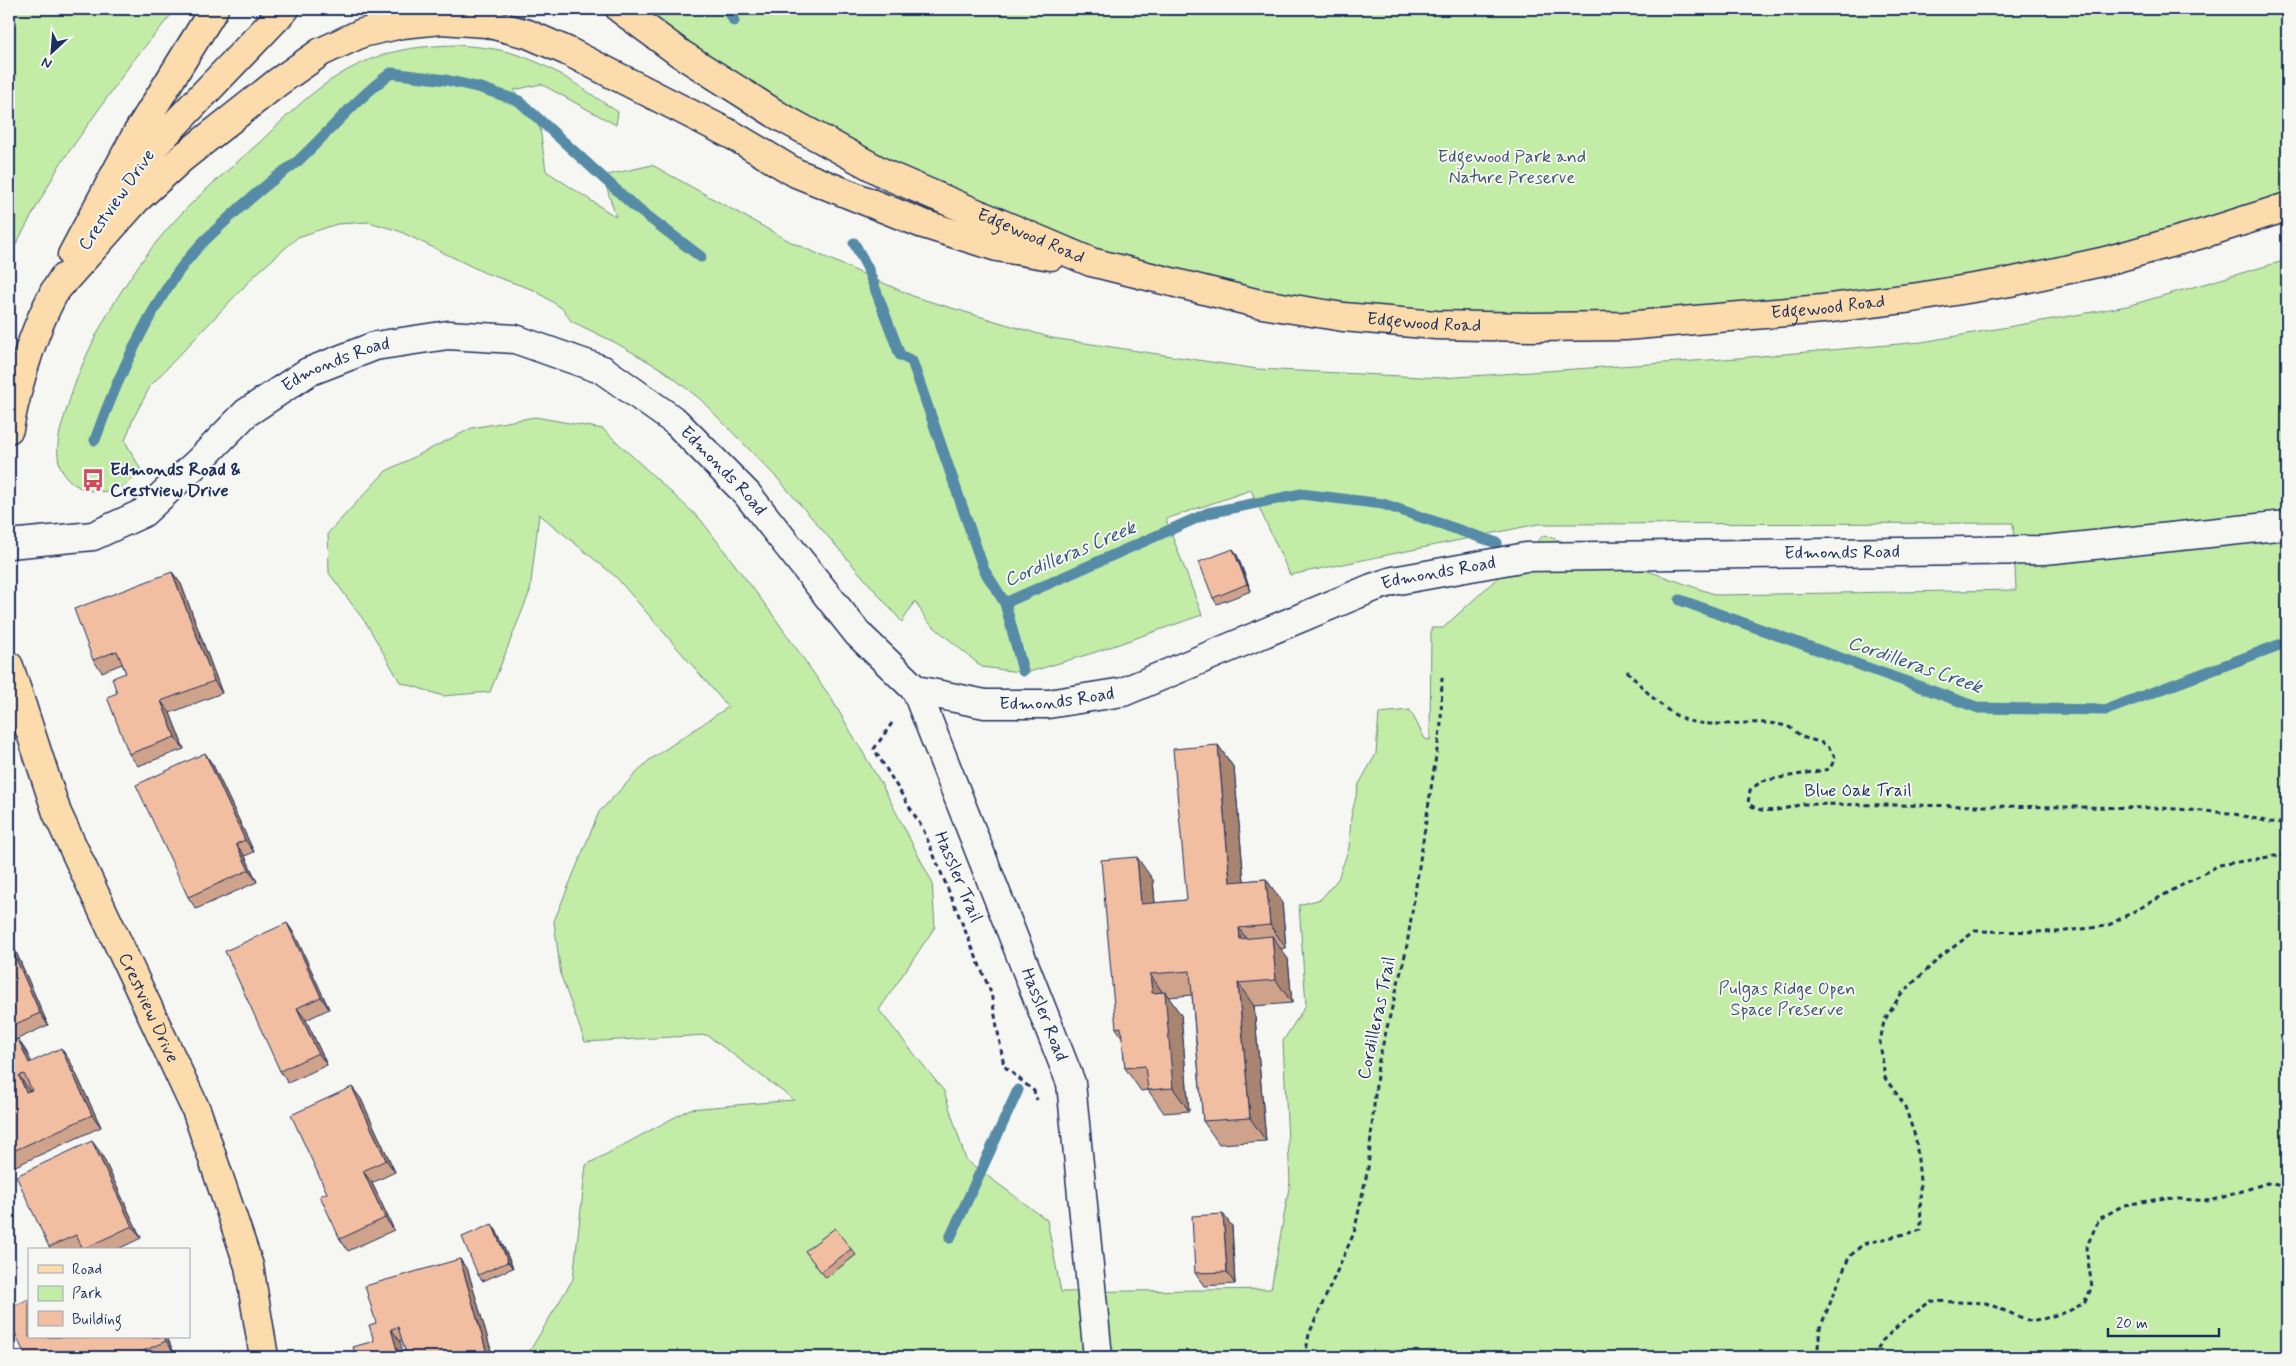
<svg xmlns="http://www.w3.org/2000/svg" width="2296" height="1366" font-family="Mynerve,sans-serif">
  <rect width="100%" height="100%" fill="#f6f6f2"/>
  <filter id="ink" filterUnits="userSpaceOnUse"><feTurbulence type="fractalNoise" baseFrequency=".02" numOctaves="2"/><feDisplacementMap in="SourceGraphic" scale="10" xChannelSelector="R" yChannelSelector="G"/><feConvolveMatrix kernelMatrix="1 2 1 2 8 2 1 2 1" color-interpolation-filters="sRGB"/></filter>
  <g filter="url(#ink)">
    <g fill="#c3eca7" stroke="#6f8e82">
      <path d="M9,9H176L132,62L59,166L10,255Z"/>
      <path d="M620,9H2287V207L2010,282L1531,327L1173,281L889,176Z"/>
      <path d="M458,45C478,47 499,48 518,55C554,66 587,92 618,112L616,125L541,84L514,90L540,128L546,171L616,217L603,176L652,165L791,242L915,297L1052,338L1257,369L1442,378L1738,358L1922,342L2127,306L2287,260V1357H526L573,1279L586,1165L690,1109L794,1100L707,1035L585,1042L561,976L554,921L599,812L648,761L728,707L616,577L539,514L530,591L490,692L443,696L400,682L368,626L329,573L328,533L386,471L472,428L535,417L603,429L701,520L770,611L831,698L882,785L932,882L935,927L879,1010L944,1091L966,1160L1047,1220L1061,1292L1271,1289L1290,1182L1283,1041L1306,1005L1299,905L1321,899L1338,879L1349,848L1351,817L1359,784L1376,754L1379,713L1410,710L1425,739L1430,740L1431,628H1443L1544,535L1717,595L2016,590L2013,523L1538,524L1290,575L1251,490L1166,519L1202,615L1096,652L1026,673L982,667L927,621L915,601L902,622L779,480L700,399L663,370L616,343L571,321L563,309L534,290L485,273L399,231L369,222L337,224L298,237L256,274L151,385L133,419L125,441L141,470C135,475 129,483 121,487C95,499 62,488 58,457C56,439 63,421 68,405C88,336 139,254 191,204C213,182 238,162 261,141C285,118 310,92 339,75C379,51 412,46 458,45Z"/>
    </g>
    <g fill="none" stroke-linecap="round" stroke-linejoin="round">
      <g stroke="#548ba7" stroke-width="11">
        <path d="M728,9L734,21"/>
        <path d="M854,243L867,267L900,355L912,361L984,570L1005,603L1023,671"/>
        <path d="M95,440C117,378 157,289 203,242C224,222 245,202 268,184C277,176 288,169 298,161C329,132 357,98 391,73L446,80L481,88L519,101L634,206L701,257"/>
        <path d="M1680,600L1979,708L2106,710L2287,642"/>
        <path d="M1005,603L1208,513L1301,494L1383,504L1497,543"/>
        <path d="M950,1238L1018,1090"/>
      </g>
      <defs>
        <g id="minor">
          <path id="s1" d="M9,544L93,536L143,513L198,462L246,413L308,372L375,346L448,335L515,339L603,370L676,422L747,494L858,634L916,690L985,704H1048L1123,692L1372,588L1393,581L1526,557L2045,550L2287,525"/>
          <path id="s2" d="M916,690L1071,1083L1098,1357"/>
        </g>
        <g id="major">
          <path id="s3" d="M620,9L681,54L779,116L889,176L1091,262L1256,303L1343,317L1436,325L1531,327L1625,326L1822,309L1912,298L2010,282L2106,261L2205,233L2287,207"/>
          <path d="M107,211L155,145L285,9"/>
          <path d="M72,255L136,135L214,9"/>
          <path d="M54,292L137,199L182,158L278,82L321,52L362,33L402,24L441,20L486,23L528,34L567,51L734,136L796,173L923,224L997,247L1051,256"/>
          <path d="M9,429C18,381 36,319 63,278"/>
          <path id="s4" d="M9,666L57,813L197,1112L249,1266L264,1357"/>
        </g>
      </defs>
      <use href="#minor" stroke="#1b2f5e" stroke-width="31"/>
      <use href="#major" stroke="#1b2f5e" stroke-width="31"/>
      <g stroke="#1b2f5e" stroke-width="3" stroke-dasharray="5 4" stroke-linecap="butt">
        <path d="M1627,671C1644,689 1668,717 1693,722C1724,728 1755,718 1786,726C1793,728 1798,735 1805,738C1822,743 1827,741 1835,758L1830,769L1762,781L1750,790L1748,803C1763,817 1785,808 1803,804L2162,808L2230,813L2270,822L2287,823"/>
        <path d="M892,723L874,749L923,829L991,993L1004,1066L1034,1091L1037,1100"/>
        <path d="M1305,1357L1309,1334L1354,1233L1368,1168L1378,1064L1406,951L1441,724L1442,675"/>
        <path d="M1817,1357L1820,1328L1849,1257L1863,1244L1921,1230L1920,1181L1916,1139L1904,1104L1885,1078L1880,1042L1884,1021L1901,994L1944,954L1975,931L2057,932L2107,926L2219,865L2287,854"/>
        <path d="M1873,1357L1882,1341L1900,1324L1931,1301L1986,1303L2032,1322L2067,1312L2084,1303L2092,1287L2086,1248L2099,1219L2124,1205L2165,1198L2211,1201L2267,1183L2287,1187"/>
      </g>
      <use href="#minor" stroke="#f6f6f2" stroke-width="28"/>
      <use href="#major" stroke="#fcdcac" stroke-width="28"/>
    </g>
    <g fill="#cfa38b" stroke="#1b2f5e">
      <path d="M1233,549L1237,555L1251,591L1217,604L1213,598Z"/>
      <path d="M172,572L181,584L222,693L170,713L184,749L138,766L129,754L117,693L126,673L122,664L102,672L93,660Z"/>
      <path d="M1218,745L1234,768L1244,881L1266,879L1282,902L1286,948L1280,949L1288,959L1292,1003L1254,1006L1266,1141L1219,1144L1203,1121L1192,995L1168,997L1181,1015L1189,1111L1164,1113L1148,1090L1141,1091L1125,1068L1122,1037L1116,1028L1153,880L1155,903L1187,900Z"/>
      <path d="M213,765L254,852L245,856L257,882L196,909L188,897Z"/>
      <path d="M287,923L295,935L329,1009L306,1020L327,1065L288,1083L280,1071Z"/>
      <path d="M9,936L48,1025L9,1043Z"/>
      <path d="M9,1043L26,1051L31,1062L70,1061L101,1127L9,1169Z"/>
      <path d="M352,1087L361,1099L395,1172L372,1183L394,1230L348,1251L340,1239L327,1193Z"/>
      <path d="M101,1153L141,1238L116,1250H83L82,1248L78,1250H51L49,1247Z"/>
      <path d="M1232,1226L1235,1284L1204,1286L1195,1273Z"/>
      <path d="M496,1230L513,1268L483,1281L478,1275Z"/>
      <path d="M851,1249L856,1255L826,1278L810,1257Z"/>
      <path d="M468,1271L493,1357H407L402,1340L400,1341H374L376,1323Z"/>
      <path d="M29,1337H167L174,1353L165,1357H26Z"/>
    </g>
    <g fill="#a98571" stroke="#1b2f5e">
      <path d="M1233,549L1237,555L1251,591L1247,584Z"/>
      <path d="M172,572L181,584L222,693L214,681Z"/>
      <path d="M161,701L170,713L184,749L175,737Z"/>
      <path d="M1218,745L1234,768L1246,905L1230,882Z"/>
      <path d="M205,753L213,765L254,852L245,840Z"/>
      <path d="M236,844L245,856L257,882L249,870Z"/>
      <path d="M1137,857L1153,880L1157,927L1141,904Z"/>
      <path d="M1266,879L1282,902L1286,948L1270,925Z"/>
      <path d="M287,923L295,935L329,1009L321,997Z"/>
      <path d="M1239,928L1255,951L1240,939Z"/>
      <path d="M9,936L48,1025L40,1013L9,943Z"/>
      <path d="M1272,936L1288,959L1292,1003L1276,980Z"/>
      <path d="M1150,974L1165,996V992L1181,1015L1189,1111L1173,1088L1152,993Z"/>
      <path d="M1238,983L1254,1006L1266,1141L1250,1118Z"/>
      <path d="M297,1008L306,1020L327,1065L318,1053Z"/>
      <path d="M18,1039L26,1051L38,1075L29,1063Z"/>
      <path d="M61,1048L70,1061L101,1127L92,1115Z"/>
      <path d="M19,1076L28,1088L35,1104L26,1092Z"/>
      <path d="M352,1087L361,1099L395,1172L386,1160Z"/>
      <path d="M92,1141L101,1153L141,1238L132,1226Z"/>
      <path d="M363,1171L372,1183L394,1230L385,1218Z"/>
      <path d="M1223,1214L1232,1226L1235,1284L1227,1272Z"/>
      <path d="M492,1224L496,1230L513,1268L508,1262Z"/>
      <path d="M460,1259L468,1271L493,1357H488Z"/>
      <path d="M391,1329L400,1341L404,1357H399Z"/>
      <path d="M164,1337H167L174,1353L166,1341Z"/>
    </g>
    <g fill="#f1bea2" stroke="#1b2f5e" fill-rule="evenodd">
      <path d="M1233,549L1247,584L1213,598L1199,562Z"/>
      <path d="M172,572L214,681L161,701L175,737L129,754L107,697L117,693L112,678L126,673L117,651L93,660L74,609Z"/>
      <path d="M1218,745L1230,882L1266,879L1270,925L1239,928L1240,939L1272,936L1276,980L1238,983L1250,1118L1203,1121L1190,971L1150,974L1152,993L1165,992L1173,1088L1148,1090L1145,1066L1125,1068L1121,1027L1116,1028L1101,860L1137,857L1141,904L1187,900L1173,749Z"/>
      <path d="M205,753L245,840L236,844L249,870L188,897L136,785Z"/>
      <path d="M287,923L321,997L297,1008L318,1053L280,1071L225,951Z"/>
      <path d="M9,943L40,1013L9,1027Z"/>
      <path d="M18,1039L29,1063L61,1048L92,1115L9,1153V1043ZM24,1074L32,1090L26,1092L19,1076Z"/>
      <path d="M352,1087L386,1160L363,1171L385,1218L340,1239L320,1196L327,1193L291,1115Z"/>
      <path d="M92,1141L132,1226L83,1249L76,1235L49,1247L16,1176Z"/>
      <path d="M1223,1214L1227,1272L1195,1273L1192,1216Z"/>
      <path d="M492,1224L508,1262L478,1275L462,1237Z"/>
      <path d="M835,1228L851,1249L821,1272L805,1251Z"/>
      <path d="M460,1259L488,1357H407L398,1327L391,1329L399,1357H356L353,1347L374,1341L369,1325L376,1323L365,1286Z"/>
      <path d="M29,1299V1337H164L166,1341L130,1357H125L124,1355L118,1357H26L9,1320V1308Z"/>
    </g>
  </g>
  <defs>
    <symbol id="bus-bare" viewBox="-9 -9 18 18"><path d="M-5-6H5V4H4V6H2V4H-2V6H-4V4H-5ZM-3.5-4V0h7V-4ZM-3.5 1.2v1.5H-2V1.2ZM2 1.2v1.5H3.5V1.2Z" fill="#d1495b" stroke="#f6f6f2" stroke-width="2.5" paint-order="stroke"/></symbol>
  </defs>
  <g fill-rule="evenodd">
    <use href="#bus-bare" x="77" y="464" width="32" height="32"/>
  </g>
  <g text-anchor="middle" dominant-baseline="central" stroke-width="4" stroke-linejoin="round" paint-order="stroke">
    <g font-size="18" fill="#3d556d" stroke="#f6f6f2">
      <text x="1512" y="157">Edgewood Park and<tspan x="1512" dy="21">Nature Preserve</tspan></text>
      <text x="1787" y="989">Pulgas Ridge Open<tspan x="1787" dy="21">Space Preserve</tspan></text>
    </g>
    <g font-size="18" fill="#1b2f5e" stroke="#f6f6f2">
      <text transform="translate(117 200) rotate(-55)">Crestview Drive</text>
      <text stroke="none"><textPath href="#s3" startOffset="471">Edgewood Road</textPath></text>
      <text stroke="none"><textPath href="#s3" startOffset="1281">Edgewood Road</textPath></text>
      <text stroke="none"><textPath href="#s3" startOffset="876">Edgewood Road</textPath></text>
      <text stroke="none"><textPath href="#s1" startOffset="386">Edmonds Road</textPath></text>
      <text stroke="none"><textPath href="#s1" startOffset="821">Edmonds Road</textPath></text>
      <text stroke="none"><textPath href="#s1" startOffset="2066">Edmonds Road</textPath></text>
      <text stroke="none"><textPath href="#s1" startOffset="1661">Edmonds Road</textPath></text>
      <text stroke="none"><textPath href="#s1" startOffset="1256">Edmonds Road</textPath></text>
      <text x="1858" y="791">Blue Oak Trail</text>
      <text transform="translate(958 877) rotate(67)">Hassler Trail</text>
      <text stroke="none"><textPath href="#s4" startOffset="370">Crestview Drive</textPath></text>
      <text stroke="none"><textPath href="#s2" startOffset="349">Hassler Road</textPath></text>
      <text transform="translate(1377 1018) rotate(-78)">Cordilleras Trail</text>
    </g>
    <g font-size="18" font-weight="bold" fill="#1b2f5e" stroke="#f6f6f2" text-anchor="start">
      <text x="110" y="470">Edmonds Road &amp;<tspan x="110" dy="21">Crestview Drive</tspan></text>
    </g>
    <g font-size="19" font-style="italic" fill="#33567c" stroke="#f6f6f2">
      <text transform="translate(1070 554) rotate(-23)">Cordilleras Creek</text>
      <text transform="translate(1915 665) rotate(19)">Cordilleras Creek</text>
    </g>
  </g>
  <rect width="2296" height="1366" fill="none" stroke="#f6f6f2" stroke-width="30"/>
  <rect x="15" y="15" width="2266" height="1336" fill="none" stroke="#1b2f5e" stroke-width="2" filter="url(#ink)"/>
  <rect x="28" y="1248" width="162" height="90" fill="#f6f6f2" stroke="#9ea6b7"/>
  <rect x="38" y="1265" width="25" height="8" fill="#fcdcac" stroke="#9ea6b7"/>
  <text x="72" y="1274" font-size="15" fill="#1b2f5e">Road</text>
  <rect x="38" y="1286" width="25" height="15" fill="#c3eca7" stroke="#9ea6b7"/>
  <text x="72" y="1298" font-size="15" fill="#1b2f5e">Park</text>
  <rect x="38" y="1311" width="25" height="15" fill="#f1bea2" stroke="#9ea6b7"/>
  <text x="72" y="1324" font-size="15" fill="#1b2f5e">Building</text>
  <g transform="translate(52 52) rotate(206)" stroke="#f6f6f2" stroke-width="4" paint-order="stroke">
  <path d="M0-4L9 19L0 12L-9 19Z" fill="#1b2f5e"/>
  <text y="-8" font-size="14" font-weight="bold" text-anchor="middle" fill="#1b2f5e">N</text>
  </g>
  <path d="M2108 1328v8h111v-8" fill="none" stroke="#1b2f5e" stroke-width="2.5"/>
  <text x="2116" y="1328" font-size="15" fill="#1b2f5e" stroke="#f6f6f2" stroke-width="4" paint-order="stroke">20 m</text>
</svg>
